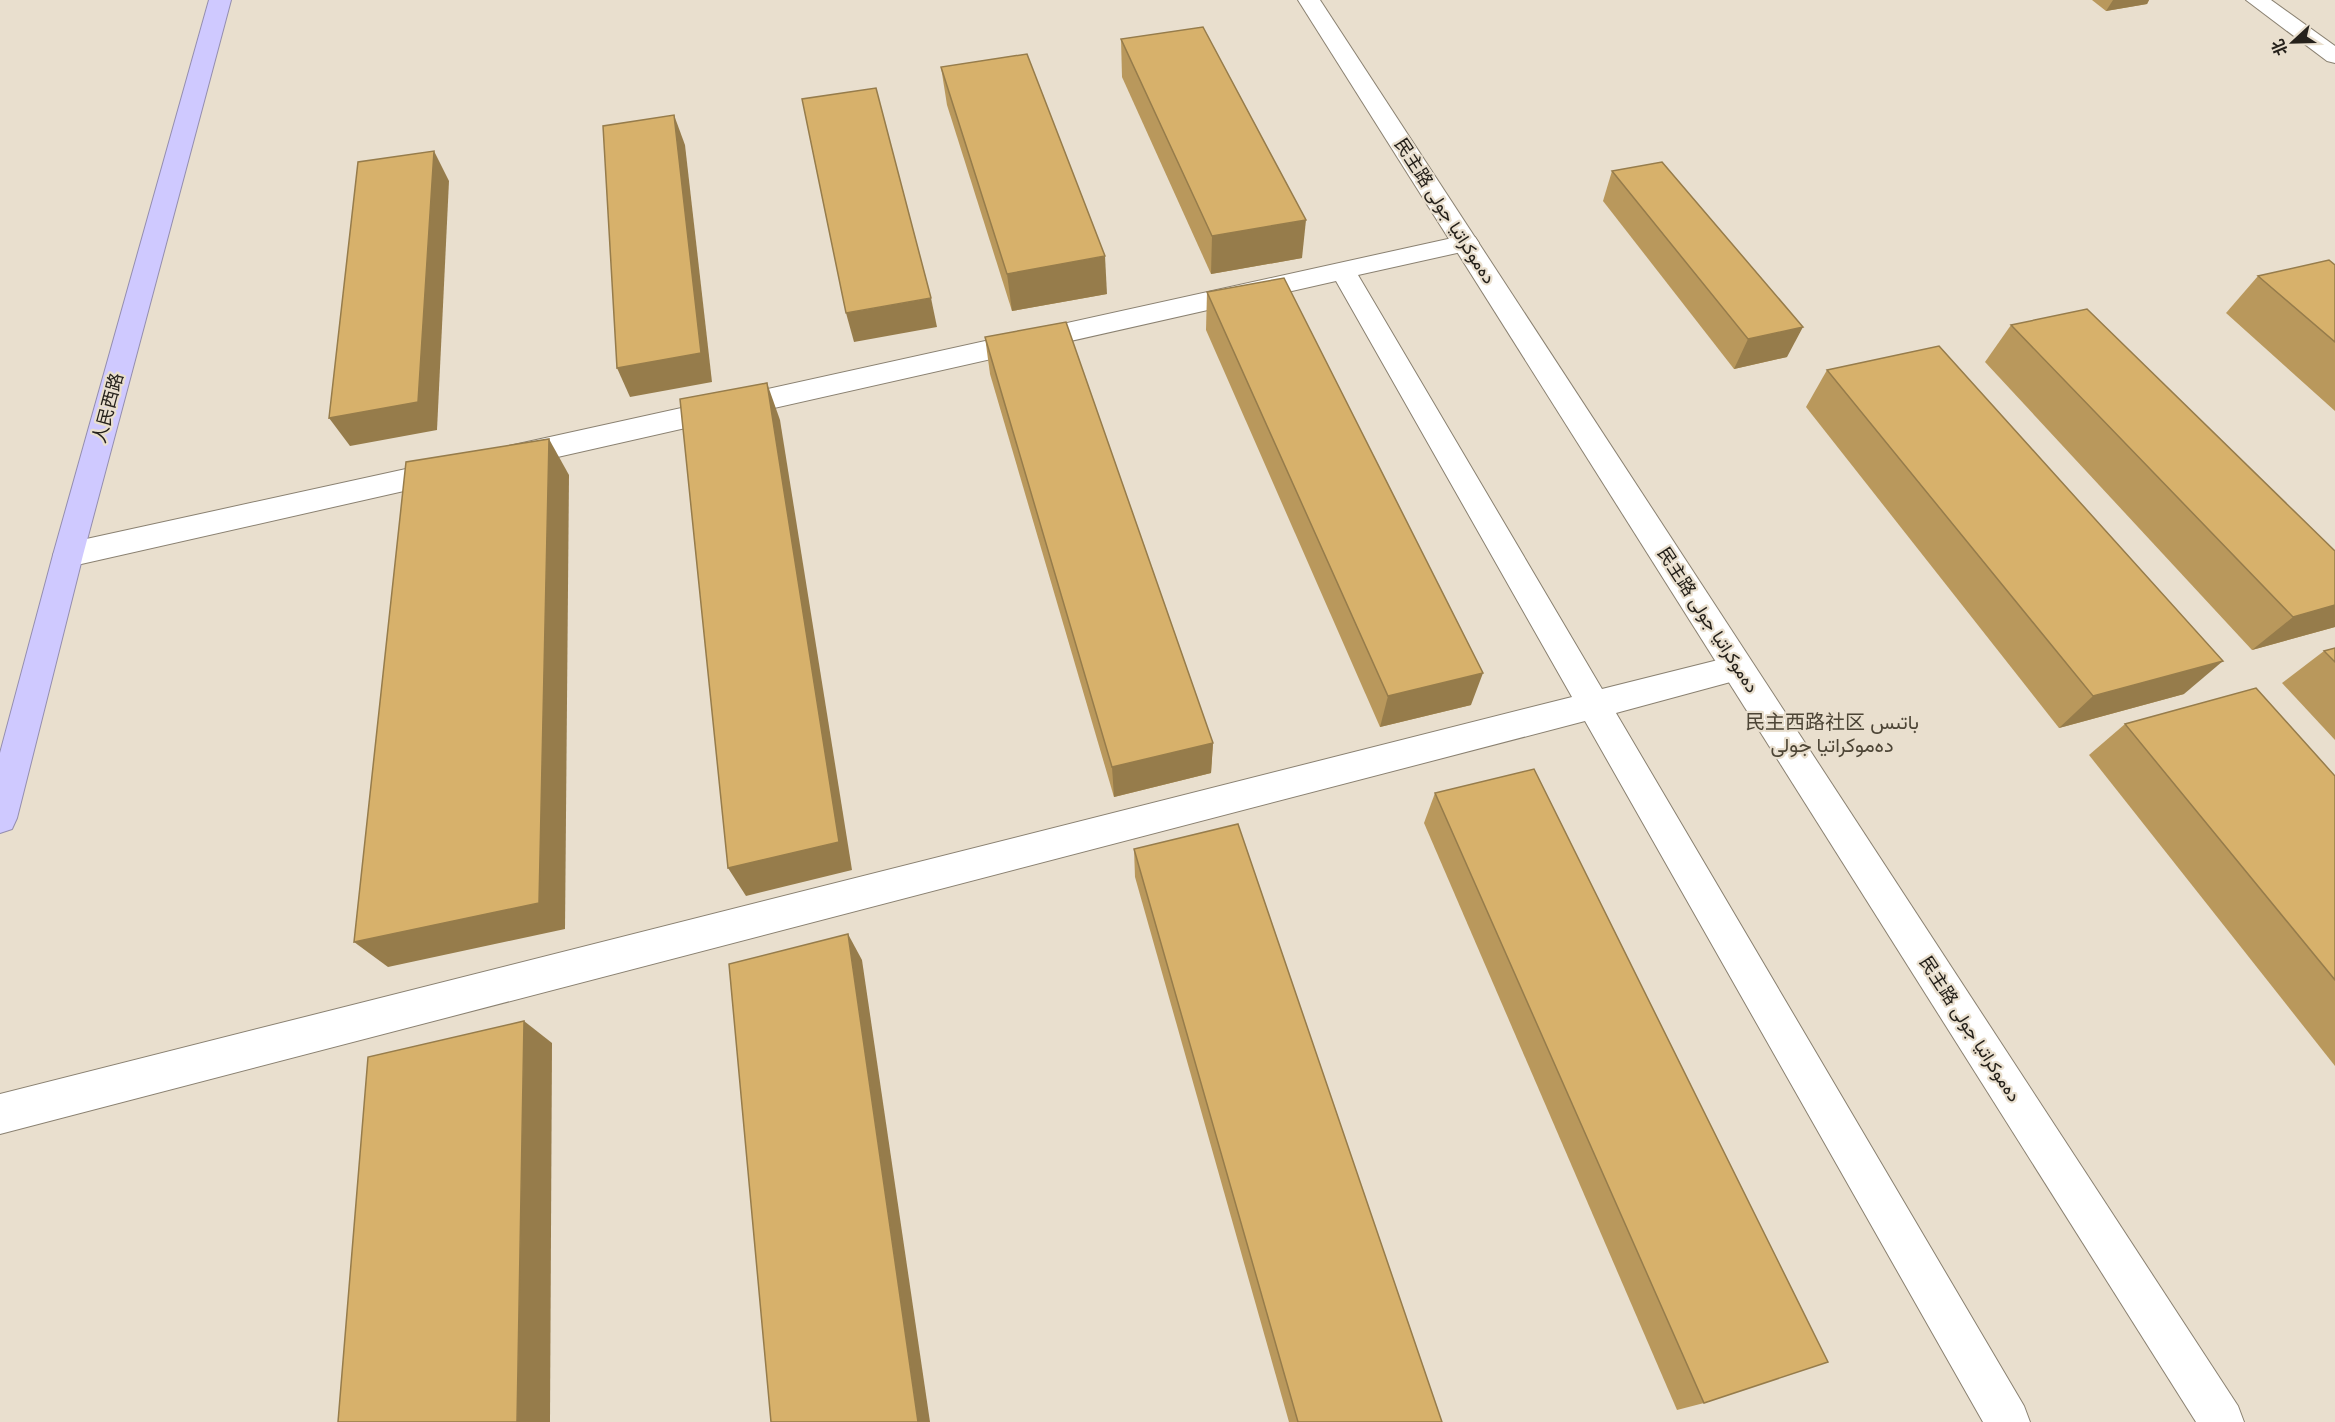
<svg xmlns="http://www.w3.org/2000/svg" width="2335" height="1422" font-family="'Times New Roman',Vazirmatn,'Noto Sans SC',serif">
  <rect width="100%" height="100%" fill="#e9dfce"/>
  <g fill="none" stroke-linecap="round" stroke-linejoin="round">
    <defs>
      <g id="street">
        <path d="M1466,235L1475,237L1479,243L1475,249L1358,275L1602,689L1738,655L1749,659L1754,668L1749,677L1616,713L2024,1406L2030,1422H1983L1585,721L0,1134V1094L1572,697L1336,281L509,468L499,464L495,457L499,450L509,446Z"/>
        <path d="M447,460L457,463L461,471L457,479L68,567L57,563L53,555L57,547L68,543Z"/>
      </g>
      <g id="secondary">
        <path d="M1298,0H1320L2238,1406L2244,1422H2196Z"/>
        <path d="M2246,0H2271L2335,46V63L2327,61Z"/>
      </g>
      <path id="highway" d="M209,0H231L83,555L17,818L12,829L0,833V753L53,555Z"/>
    </defs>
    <use href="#street" stroke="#8a8171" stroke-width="2"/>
    <use href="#secondary" stroke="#8a8171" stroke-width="2"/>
    <use href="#highway" stroke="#948eaf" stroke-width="2"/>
    <use href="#street" fill="#fff" fill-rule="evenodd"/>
    <use href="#secondary" fill="#fff" fill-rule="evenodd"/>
    <use href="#highway" fill="#cfc9ff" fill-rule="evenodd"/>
  </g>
  <g fill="#b9985c">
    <path d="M2092,0H2149L2147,4L2106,11Z"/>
    <path d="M1121,39L1302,258L1211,274L1122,77Z"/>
    <path d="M941,67L1107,294L1012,311L947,105Z"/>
    <path d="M1612,171L1787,357L1734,369L1603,201Z"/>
    <path d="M2335,265V411L2226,313L2258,276Z"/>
    <path d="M1207,292L1471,705L1380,727L1206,330Z"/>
    <path d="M2011,325L2335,551V627L2252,650L1985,362Z"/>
    <path d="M985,337L1213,743L1211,773L1114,797L990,374Z"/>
    <path d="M1827,370L2184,694L2059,728L1806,407Z"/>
    <path d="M2335,648V740L2282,683L2324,651Z"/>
    <path d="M2125,724L2335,776V1066L2089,755Z"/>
    <path d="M1435,793L1704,1403L1677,1410L1424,823Z"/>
    <path d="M1134,849L1442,1422H1289L1135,877Z"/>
  </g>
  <g fill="#967c4b">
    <path d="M2113,0H2149L2147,4L2106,11Z"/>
    <path d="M674,115L685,145L712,382L630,397L617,368Z"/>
    <path d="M434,151L449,181L437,430L350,446L329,418Z"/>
    <path d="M1306,220L1302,258L1211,274L1212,236Z"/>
    <path d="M1105,256L1107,294L1012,311L1007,274Z"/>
    <path d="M931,298L937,327L854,342L846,313Z"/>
    <path d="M1803,327L1787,357L1734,369L1748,339Z"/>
    <path d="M767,383L780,420L852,870L746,896L728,868Z"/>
    <path d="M549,439L569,475L565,929L388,967L354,942Z"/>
    <path d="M2335,605V627L2252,650L2293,617Z"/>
    <path d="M2223,661L2184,694L2059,728L2093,696Z"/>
    <path d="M1483,673L1471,705L1380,727L1388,696Z"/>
    <path d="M1213,743L1211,773L1114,797L1112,767Z"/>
    <path d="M848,934L862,960L930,1422H918Z"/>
    <path d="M524,1021L552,1043L550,1422H517Z"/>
  </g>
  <g fill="#d7b16b" stroke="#967c4b" stroke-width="1.5">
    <path d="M1203,27L1306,220L1212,236L1121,39Z"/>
    <path d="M1027,54L1105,256L1007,274L941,67Z"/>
    <path d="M876,88L931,298L846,313L802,99Z"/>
    <path d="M674,115L701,353L617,368L603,126Z"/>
    <path d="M434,151L418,402L329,418L358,162Z"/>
    <path d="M1662,162L1803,327L1748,339L1612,171Z"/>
    <path d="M2329,260L2335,265V342L2258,276Z"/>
    <path d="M1284,278L1483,673L1388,696L1207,292Z"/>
    <path d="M2087,309L2335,551V605L2293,617L2011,325Z"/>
    <path d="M1066,322L1213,743L1112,767L985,337Z"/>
    <path d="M1939,346L2223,661L2093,696L1827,370Z"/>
    <path d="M767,383L839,842L728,868L680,399Z"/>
    <path d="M549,439L539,903L354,942L406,462Z"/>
    <path d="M2335,648V662L2324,651Z"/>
    <path d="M2256,688L2335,776V980L2125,724Z"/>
    <path d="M1534,769L1828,1362L1704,1403L1435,793Z"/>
    <path d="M1238,824L1442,1422H1298L1134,849Z"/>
    <path d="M848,934L918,1422H771L729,964Z"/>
    <path d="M524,1021L517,1422H338L368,1057Z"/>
  </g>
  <g text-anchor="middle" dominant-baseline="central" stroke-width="4.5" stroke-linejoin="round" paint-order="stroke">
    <g font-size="18" fill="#25211b" stroke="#e9dfce">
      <text transform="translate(1445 211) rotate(57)">民主路 دەموكراتيا جولى</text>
      <text transform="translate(108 408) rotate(-75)">人民西路</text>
      <text transform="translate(1708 620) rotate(57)">民主路 دەموكراتيا جولى</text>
      <text transform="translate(1970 1029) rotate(57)">民主路 دەموكراتيا جولى</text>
    </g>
    <g font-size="20" fill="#4d4536" stroke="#e9dfce">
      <text x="1832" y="722">民主西路社区 باتىس<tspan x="1832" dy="23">دەموكراتيا جولى</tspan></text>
    </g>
  </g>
  <g transform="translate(2293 42) rotate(248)" stroke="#e9dfce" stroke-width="4.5" paint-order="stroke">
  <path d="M0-4.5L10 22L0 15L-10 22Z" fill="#25211b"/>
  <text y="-9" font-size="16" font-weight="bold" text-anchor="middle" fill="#25211b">北</text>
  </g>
</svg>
